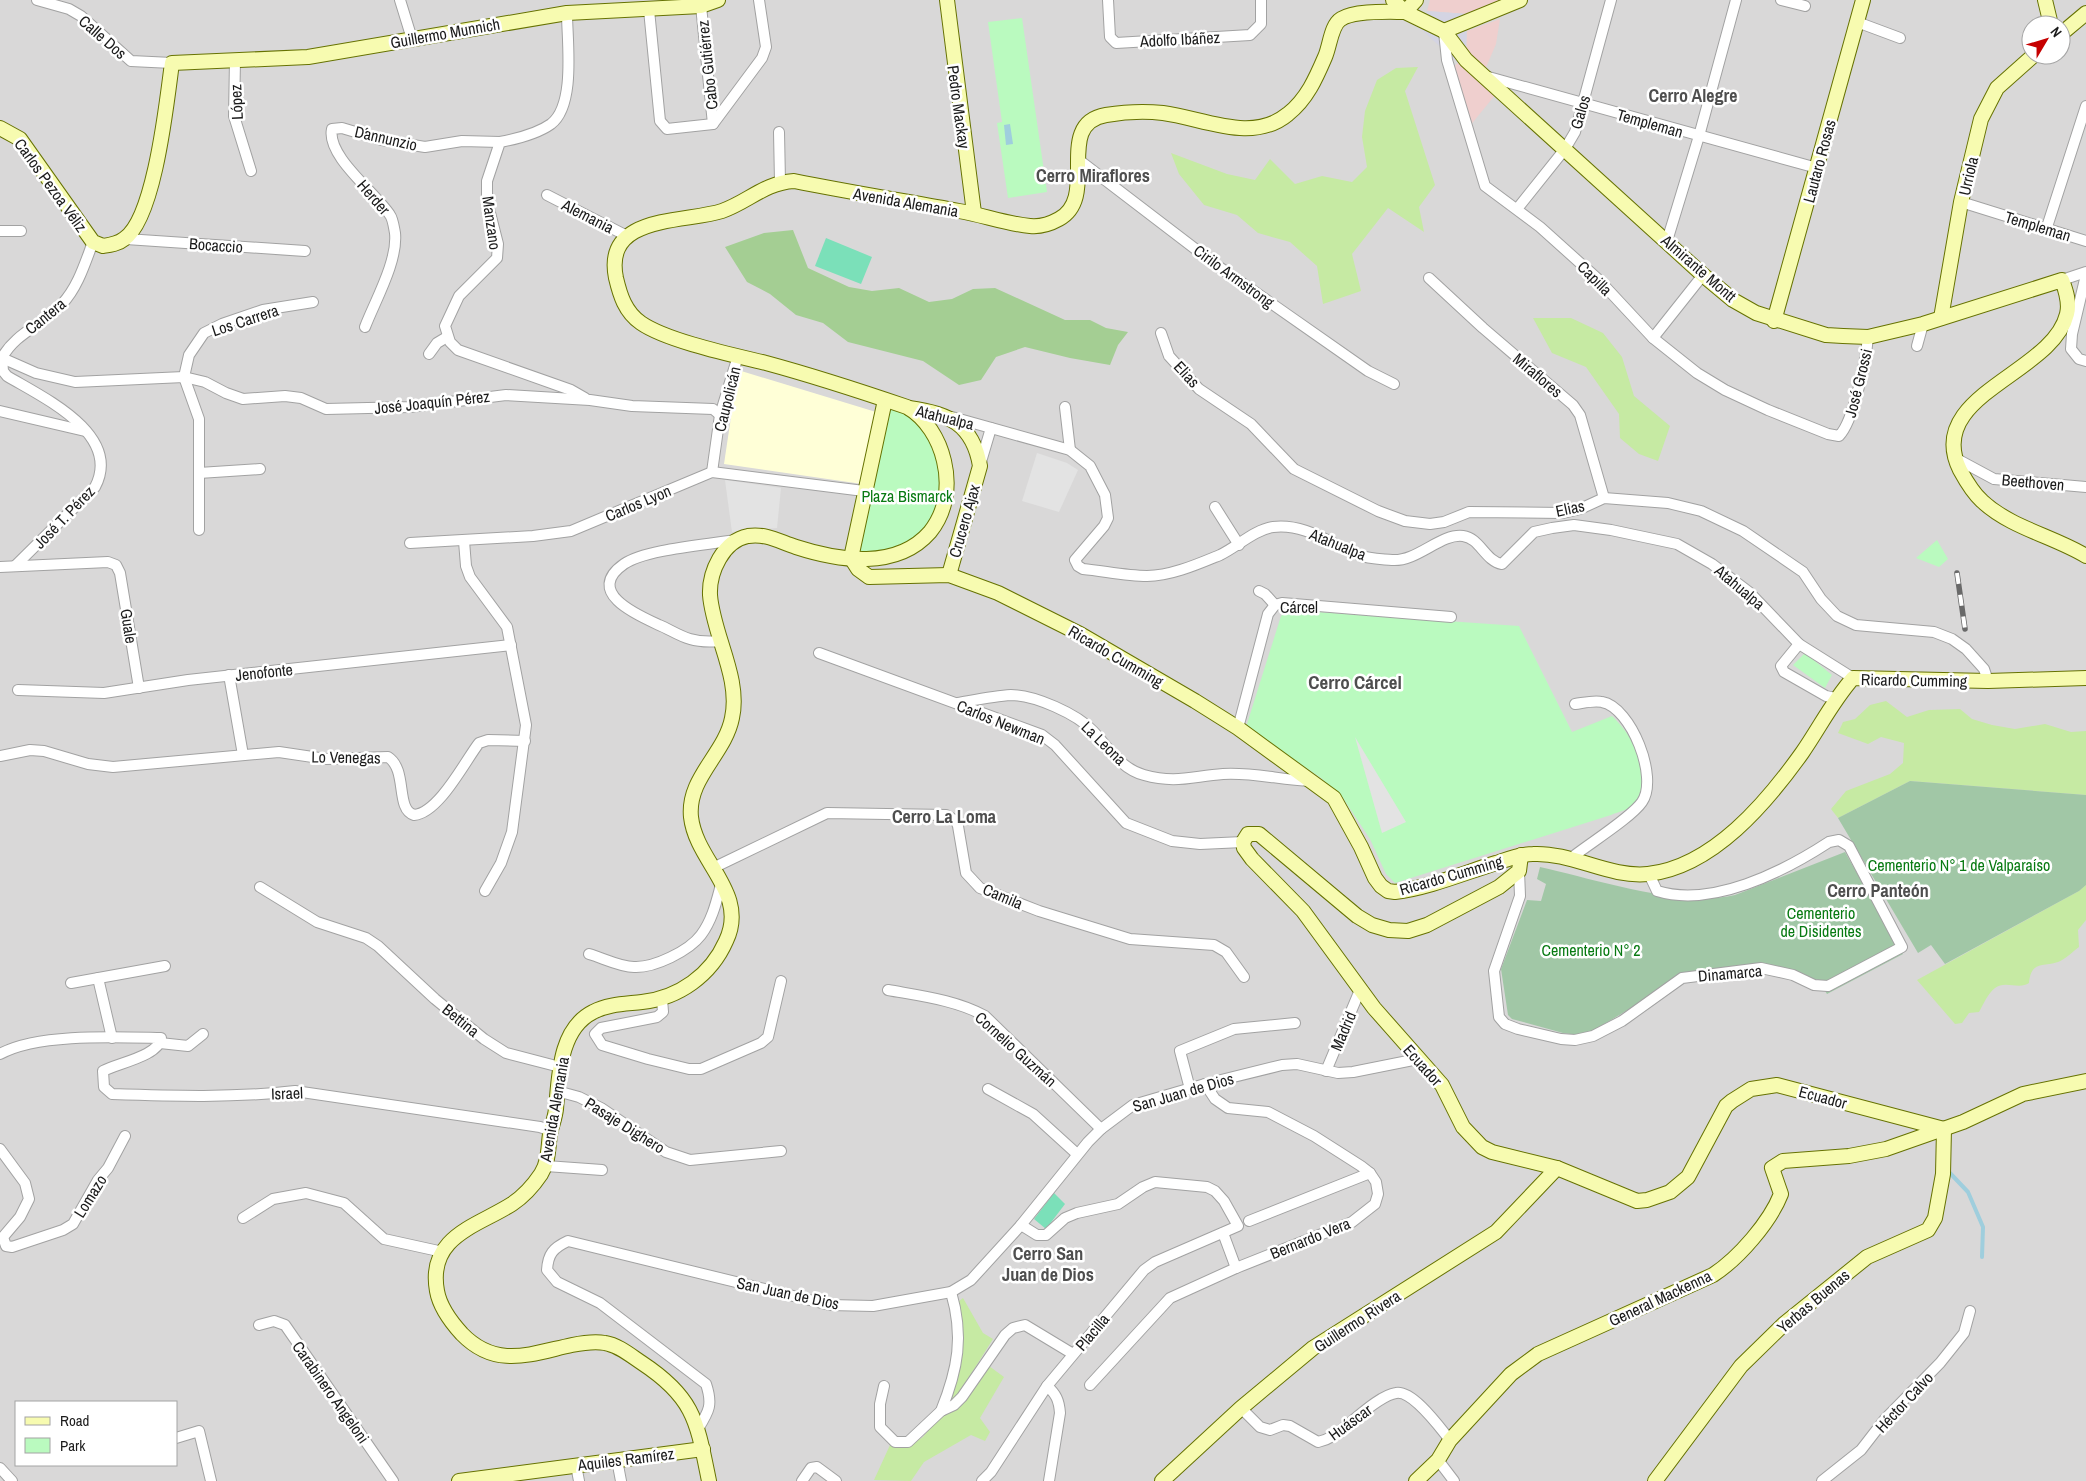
<svg xmlns="http://www.w3.org/2000/svg" width="2086" height="1481" font-family="'Archivo Narrow',sans-serif">
  <rect width="100%" height="100%" fill="#ede9e0"/>
  <path fill="#d9d8d8" fill-rule="evenodd" d="M0,0H2086V1481H0ZM2031,25H2061V55H2031ZM16,1402H176V1465H16Z"/>
  <g fill="#efcfce">
    <path d="M1430,0H1501L1502,3L1467,18V14L1427,11Z"/>
    <path d="M1500,19L1496,44L1484,72L1466,56L1467,31Z"/>
    <path d="M1458,63L1496,94L1469,127L1452,68Z"/>
  </g>
  <path fill="#ffffd7" d="M738,370L876,412L862,484L724,464Z"/>
  <g fill="#c6eaa3">
    <path d="M1418,67L1405,91L1435,185L1419,207L1424,232L1388,208L1352,254L1361,291L1323,304L1317,266L1290,242L1258,233L1237,215L1204,205L1179,174L1171,153L1227,174L1255,180L1270,159L1295,184L1322,176L1352,182L1367,167L1362,137L1365,111L1377,80L1396,68Z"/>
    <path d="M1533,318H1571L1603,333L1622,357L1634,396L1670,426L1658,461L1639,454L1620,438L1619,414L1586,367L1552,353Z"/>
    <path d="M1886,701L1907,717L1929,710L1960,709L1972,719L1992,725L2015,729L2045,724L2071,732L2086,731V795L1910,781L1838,818L1831,809L1846,791L1890,774L1903,763L1904,743L1881,737L1868,744L1838,733L1843,722L1855,719L1870,705Z"/>
    <path d="M2086,885V920L2078,930L2079,947C2072,952 2066,959 2058,962C2042,967 2031,961 2029,983C2019,990 2005,980 1995,988C1988,993 1983,1005 1979,1012L1969,1013L1962,1023L1955,1024L1917,980L2079,891Z"/>
    <path d="M963,1298L983,1333L993,1339L956,1398L947,1402L960,1368L961,1336L958,1302Z"/>
    <path d="M989,1366L1004,1377L980,1418L990,1432L985,1441L971,1435L924,1462L911,1481L874,1480L890,1445L909,1446L923,1437L944,1411L958,1407Z"/>
  </g>
  <path fill="#a4ce93" d="M793,230L808,268L849,287L872,291L899,288L929,302L952,299L973,289L995,288L1065,320H1090L1106,328L1128,332L1118,345L1110,365L1070,358L1025,347L996,357L981,380L959,385L923,361L848,342L823,323L796,315L770,294L747,282L725,247L764,233Z"/>
  <g fill="#a1c7a6">
    <path d="M1910,781L2086,795V885L2079,891L1945,964L1931,945L1918,953L1838,818Z"/>
    <path d="M1845,852L1903,954L1827,994L1818,980L1786,972L1762,971L1676,981L1591,1032L1578,1035L1563,1033L1512,1019L1508,1015L1501,969L1527,900L1541,901L1546,884L1537,879L1540,867C1595,879 1680,908 1735,895Z"/>
  </g>
  <g fill="#bafabf">
    <path d="M1022,18L1047,192L1008,198L997,123L1002,122L988,22Z"/>
    <path d="M890,407L915,415L929,430L945,492L927,531L901,549L859,553Z"/>
    <path d="M1937,540L1948,559L1939,567L1916,558Z"/>
    <path d="M1288,610L1519,626L1572,732L1612,716C1633,736 1658,777 1636,803C1631,809 1618,812 1611,815L1395,883L1386,874L1370,839L1343,798L1321,778L1246,727L1281,616Z"/>
    <path d="M1805,653L1832,675L1825,688L1793,665Z"/>
  </g>
  <g fill="#7be0b9">
    <path d="M826,238L872,257L861,284L815,266Z"/>
    <path d="M1054,1193L1065,1204L1046,1229L1034,1219Z"/>
  </g>
  <g fill="#e3e3e3">
    <path d="M1037,453L1067,463L1078,470L1059,512L1022,501Z"/>
    <path d="M725,480L781,488L777,528L732,532Z"/>
    <path d="M1355,737L1406,822L1382,833Z"/>
  </g>
  <path fill="#d4d4e3" d="M1427,11L1467,14L1466,56L1458,63L1423,31Z"/>
  <path fill="#9fcedd" d="M1010,124L1013,144L1006,145L1004,125Z"/>
  <g fill="none" stroke-linecap="round" stroke-linejoin="round">
    <path stroke="#9fcedd" stroke-width="4" d="M1949,1172L1968,1192L1983,1227L1982,1257"/>
    <defs>
      <g id="street">
        <path d="M37,0L69,9L81,16L131,61L172,63"/>
        <path d="M400,0L412,39"/>
        <path d="M1108,0L1110,37L1116,43L1250,35L1261,24V0"/>
        <path d="M1781,0L1805,6"/>
        <path d="M701,6L713,124"/>
        <path d="M649,10L660,121L667,129L713,124L762,58L766,47L759,0"/>
        <path d="M567,13C567,41 576,105 551,124C537,134 516,139 500,142L487,181V201L498,244L497,258L459,296L445,326L450,342L458,350L571,390L585,398"/>
        <path d="M1857,22L1900,38"/>
        <path d="M1444,32L1447,60L1485,186L1540,227L1599,280L1653,338L1697,373L1725,390L1768,410L1828,434L1839,436C1854,421 1866,359 1868,337"/>
        <path d="M235,60L234,116L251,171"/>
        <path d="M1485,76L1817,168"/>
        <path d="M779,132L780,182"/>
        <path d="M1079,160L1215,264L1368,371L1394,384"/>
        <path d="M547,195L629,237"/>
        <path d="M1961,202L2086,241"/>
        <path d="M1517,209L1565,149L1575,132L1611,0"/>
        <path d="M2046,230L2086,106"/>
        <path d="M0,231H21"/>
        <path d="M126,239L305,251"/>
        <path d="M1667,241L1699,136L1736,0"/>
        <path d="M2086,275L2072,334L2071,349L2079,359L2086,361"/>
        <path d="M1429,278L1483,328L1573,405L1580,415L1604,498"/>
        <path d="M2062,280L2086,272"/>
        <path d="M365,327C375,301 398,261 395,233C394,228 393,219 390,215C376,193 326,156 332,129L342,128L382,140L425,147L462,141L500,142"/>
        <path d="M1161,333L1169,356L1199,389L1251,424L1294,469L1378,511L1405,521L1430,524L1444,522L1469,512L1563,513L1580,509L1604,498L1668,503L1701,511L1743,531L1803,572L1821,599L1837,616L1856,625L1934,632L1952,639L1966,649L1984,669L1988,681"/>
        <path d="M1653,338L1703,275"/>
        <path d="M1917,346L1923,324"/>
        <path d="M429,354L437,343L447,337"/>
        <path d="M2,358L36,373L75,382L184,377L205,382L226,393L243,399L285,396L301,398L326,409L410,407L506,395L590,400L632,406L713,409L720,415"/>
        <path d="M1065,407L1070,450"/>
        <path d="M0,411L85,431"/>
        <path d="M952,417L1070,450L1090,466L1105,495L1108,518L1104,526L1075,560L1078,566L1083,569C1104,571 1126,576 1147,576C1171,576 1198,564 1220,555C1237,547 1254,530 1273,527C1305,523 1331,544 1359,555C1368,559 1382,559 1392,560C1417,562 1441,533 1463,536C1480,538 1485,561 1502,564L1534,532L1552,528L1574,525L1611,530L1677,544L1712,564L1749,592L1799,644L1853,678"/>
        <path d="M1955,458L1994,479L2086,487"/>
        <path d="M980,465L991,428"/>
        <path d="M712,472L720,415L738,356"/>
        <path d="M199,473L260,469"/>
        <path d="M1215,507L1239,545"/>
        <path d="M199,530V419L184,377L189,355L204,333L222,324L263,310L313,302"/>
        <path d="M464,541L466,566L470,577L507,627L526,725L512,832L501,863L485,891"/>
        <path d="M410,543L533,536L571,531L712,472L864,491"/>
        <path d="M15,566L95,487C123,434 42,397 7,376L3,371L2,358C15,333 43,325 62,304C78,287 85,263 93,242"/>
        <path d="M0,567L108,562L116,565L120,573L139,688"/>
        <path d="M1259,591L1265,594L1275,605"/>
        <path d="M720,641C710,642 700,642 690,639C679,636 669,629 659,625C637,615 584,592 624,564C646,549 707,545 735,540"/>
        <path d="M1799,644L1781,666L1784,672L1826,696L1835,698"/>
        <path d="M819,653L1042,735L1055,745L1126,823L1172,841L1200,844L1243,842"/>
        <path d="M229,675L243,755"/>
        <path d="M18,690L104,693L188,680L511,645"/>
        <path d="M958,703C975,700 994,696 1011,695C1035,695 1077,714 1093,731C1108,747 1121,769 1144,775C1176,784 1193,776 1223,774C1252,772 1281,780 1310,781"/>
        <path d="M1238,728L1268,614L1275,605L1282,603L1451,617"/>
        <path d="M0,756L30,750L44,751L88,764L113,767L279,752L326,759L388,757C408,770 395,809 414,815C439,813 465,761 479,743L488,740L525,741"/>
        <path d="M1570,859C1587,845 1631,818 1642,802C1659,778 1631,707 1602,702C1594,700 1583,703 1575,704"/>
        <path d="M715,867L827,813L946,815L956,821L958,826L966,873L980,888L1039,911L1130,939L1214,945L1226,952L1244,977"/>
        <path d="M1519,871L1520,896L1494,971L1499,1017L1505,1024L1518,1029L1561,1039L1575,1040L1593,1036L1622,1021L1682,978L1761,968L1793,975L1814,985L1828,986L1902,947L1849,846L1839,840L1829,842C1783,872 1712,908 1657,891L1649,874"/>
        <path d="M260,887L317,922L366,938L378,946L435,999L484,1039L506,1053L560,1067"/>
        <path d="M589,954C603,958 620,967 634,967C654,968 689,951 701,935C713,919 717,899 722,881"/>
        <path d="M98,978L112,1038"/>
        <path d="M71,983L165,966"/>
        <path d="M888,990C921,996 956,1000 985,1016L1101,1129"/>
        <path d="M662,999L663,1012L657,1017L601,1028L595,1034L602,1045L648,1059L689,1069H701L761,1043L768,1037L781,981"/>
        <path d="M160,1043L188,1046L203,1034"/>
        <path d="M0,1054C37,1033 118,1037 161,1038C159,1056 118,1063 103,1071L104,1087L112,1094C173,1096 234,1098 295,1091L540,1127L551,1131"/>
        <path d="M1326,1071L1360,990"/>
        <path d="M988,1089L1033,1114L1077,1154"/>
        <path d="M1190,1089L1180,1051L1234,1029L1295,1023"/>
        <path d="M557,1091L579,1097L601,1108L666,1152L690,1160L781,1151"/>
        <path d="M0,1149L25,1183L29,1199L20,1217L3,1237L6,1246L12,1247L63,1230L73,1224L98,1180L108,1168L125,1136"/>
        <path d="M546,1166L602,1170"/>
        <path d="M243,1218L273,1199L306,1193L344,1203L384,1239L443,1252"/>
        <path d="M1249,1221L1370,1173"/>
        <path d="M1223,1233L1236,1268"/>
        <path d="M259,1325L274,1321L285,1325L393,1481"/>
        <path d="M1090,1385L1170,1298L1236,1268L1352,1222L1375,1204L1378,1194L1376,1182L1370,1173L1361,1166L1314,1136L1268,1112L1228,1108L1215,1099L1205,1084"/>
        <path d="M884,1386L880,1404V1427L895,1442H908L941,1411L954,1405L962,1397L1005,1335L1013,1328L1025,1325L1073,1354"/>
        <path d="M1047,1386C1056,1394 1059,1400 1060,1413L1049,1481"/>
        <path d="M1241,1408L1260,1427L1270,1430L1283,1425L1290,1426L1318,1442C1332,1439 1340,1431 1351,1422C1362,1413 1382,1395 1396,1393C1413,1390 1440,1428 1450,1440"/>
        <path d="M941,1411C958,1369 964,1336 951,1292"/>
        <path d="M698,1429C709,1411 713,1405 706,1384L600,1303L557,1282L547,1270C548,1254 553,1248 568,1241L830,1305L873,1306L951,1292L971,1280L1021,1225L1088,1142L1101,1129L1133,1105L1205,1084L1282,1065L1297,1064L1338,1073L1353,1072L1418,1059"/>
        <path d="M176,1438L199,1431L211,1481"/>
        <path d="M617,1460L621,1481"/>
        <path d="M1438,1460L1454,1481"/>
        <path d="M576,1465L579,1481"/>
        <path d="M0,1468L12,1481"/>
        <path d="M802,1481L811,1468L817,1467L836,1481"/>
        <path d="M982,1481L991,1472L1047,1386L1144,1270L1155,1262L1238,1226L1224,1201L1215,1191L1207,1187L1155,1182L1143,1187L1118,1204L1077,1213L1065,1218L1046,1235H1037L1021,1225"/>
        <path d="M1822,1481L1861,1450L1885,1419L1940,1363L1964,1333L1970,1311"/>
      </g>
      <g id="secondary">
        <path d="M947,0L974,213"/>
        <path d="M1393,0L1405,12L1444,31L1466,60L1703,275L1733,300L1756,313L1826,335L1843,336L1868,337L1923,324L2062,280C2066,291 2070,303 2067,314C2053,374 1923,395 1960,470C1966,481 1973,493 1982,501C2011,528 2053,536 2086,556"/>
        <path d="M2045,0L2051,25"/>
        <path d="M1405,12L1416,0"/>
        <path d="M1444,31L1520,0"/>
        <path d="M2061,34L2086,13"/>
        <path d="M0,128L20,139L93,242L103,246C110,245 118,244 124,239C155,219 167,99 172,63L308,57L567,13L701,6L718,0"/>
        <path d="M1941,318L1961,202L1981,119L1997,88L2034,55"/>
        <path d="M1774,321L1863,0"/>
        <path d="M909,408C948,413 973,424 980,466L949,575"/>
        <path d="M851,558L858,569L869,577L949,575L998,593L1080,634L1195,701L1238,728L1334,798L1361,847L1375,878L1381,886L1388,891L1395,892C1428,888 1464,873 1496,863C1508,859 1521,854 1533,854C1572,852 1609,878 1648,874C1713,867 1767,802 1802,753C1820,727 1832,702 1853,678L1988,681L2086,678"/>
        <path d="M851,558L885,400"/>
        <path d="M1521,855L1519,871L1499,887L1427,925L1408,931L1389,930L1372,925L1357,916L1259,834H1248L1243,842L1244,848L1252,859L1303,911L1374,1008L1442,1085L1463,1127L1482,1147L1492,1152L1557,1168L1637,1201L1647,1200L1670,1192L1688,1177L1726,1106L1732,1101L1751,1089L1777,1085L1944,1129"/>
        <path d="M459,1481L703,1449"/>
        <path d="M709,1481C697,1422 695,1398 642,1363C630,1355 618,1345 605,1343C594,1341 582,1343 572,1345C530,1354 496,1369 462,1334C451,1322 440,1308 437,1291C427,1236 478,1226 512,1204C524,1196 533,1186 541,1174C549,1161 548,1148 550,1134C552,1125 555,1118 556,1109C559,1077 559,1029 593,1012C608,1004 626,1004 642,1002C679,998 711,975 726,941C749,893 696,862 691,817C687,778 725,754 732,718C741,678 713,635 710,595C709,572 723,541 748,536C766,533 780,542 796,547C839,561 897,570 930,532C946,512 950,486 944,461C939,439 926,418 907,407C860,391 814,376 766,363C733,355 667,341 641,323C625,312 620,295 616,278C603,214 685,223 722,211C748,202 764,183 794,181C849,192 904,201 959,211C983,215 1006,224 1030,226C1040,227 1050,224 1059,219C1100,197 1053,124 1106,115C1124,112 1145,111 1163,113C1203,118 1252,144 1288,114C1307,99 1316,78 1325,57C1330,46 1331,25 1341,19C1355,10 1389,12 1405,12"/>
        <path d="M1162,1481L1241,1408L1313,1348L1496,1232L1557,1168"/>
        <path d="M1416,1481L1438,1460L1450,1440L1511,1374L1538,1354L1713,1275C1739,1258 1770,1222 1781,1194L1772,1168L1783,1161L1849,1156L1886,1149L1963,1122L2023,1094L2086,1081"/>
        <path d="M1655,1481L1741,1366L1784,1324L1867,1257L1928,1230L1935,1218L1943,1174L1944,1129"/>
      </g>
    </defs>
    <use href="#street" stroke="#a2a2a2" stroke-width="12"/>
    <use href="#secondary" stroke="#667202" stroke-width="16"/>
    <use href="#street" stroke="#fff" stroke-width="10"/>
    <use href="#secondary" stroke="#f7fbb0" stroke-width="14"/>
    <defs>
      <path id="rail" d="M1957,573L1965,629"/>
    </defs>
    <use href="#rail" stroke="#696969" stroke-width="5.5"/>
    <use href="#rail" stroke="#fff" stroke-width="4" stroke-dasharray="11" stroke-linecap="butt"/>
  </g>
  <g text-anchor="middle" dominant-baseline="central" stroke-width="5" stroke-linejoin="round" paint-order="stroke">
    <g font-size="16" fill="#1b1b1b" stroke="#fff">
      <text transform="translate(445 33) rotate(-10)">Guillermo Munnich</text>
      <text transform="translate(103 37) rotate(41)">Calle Dos</text>
      <text transform="translate(1180 39) rotate(-3)">Adolfo Ibáñez</text>
      <text transform="translate(707 65) rotate(-96)">Cabo Gutiérrez</text>
      <text transform="translate(236 102) rotate(-93)">López</text>
      <text transform="translate(959 107) rotate(82)">Pedro Mackay</text>
      <text transform="translate(1580 112) rotate(-74)">Galos</text>
      <text transform="translate(1650 123) rotate(16)">Templeman</text>
      <text transform="translate(386 138) rotate(13)">D´annunzio</text>
      <text transform="translate(1819 161) rotate(-75)">Lautaro Rosas</text>
      <text transform="translate(1968 176) rotate(-77)">Urriola</text>
      <text transform="translate(51 185) rotate(54)">Carlos Pezoa Véliz</text>
      <text transform="translate(374 197) rotate(49)">Herder</text>
      <text transform="translate(906 202) rotate(10)">Avenida Alemania</text>
      <text transform="translate(588 216) rotate(27)">Alemania</text>
      <text transform="translate(492 223) rotate(82)">Manzano</text>
      <text transform="translate(2038 226) rotate(17)">Templeman</text>
      <text transform="translate(216 245) rotate(4)">Bocaccio</text>
      <text transform="translate(1699 268) rotate(41)">Almirante Montt</text>
      <text transform="translate(1234 276) rotate(36)">Cirilo Armstrong</text>
      <text transform="translate(1595 278) rotate(45)">Capilla</text>
      <text transform="translate(45 316) rotate(-39)">Cantera</text>
      <text transform="translate(245 320) rotate(-18)">Los Carrera</text>
      <text transform="translate(1187 374) rotate(47)">Elias</text>
      <text transform="translate(1538 375) rotate(40)">Miraflores</text>
      <text transform="translate(1858 383) rotate(-76)">José Grossi</text>
      <text transform="translate(727 399) rotate(-76)">Caupolicán</text>
      <text transform="translate(432 402) rotate(-6)">José Joaquín Pérez</text>
      <text transform="translate(945 417) rotate(14)">Atahualpa</text>
      <text transform="translate(2033 482) rotate(5)">Beethoven</text>
      <text transform="translate(638 503) rotate(-23)">Carlos Lyon</text>
      <text transform="translate(1570 508) rotate(-12)">Elias</text>
      <text transform="translate(64 517) rotate(-46)">José T. Pérez</text>
      <text transform="translate(964 521) rotate(-74)">Crucero Ajax</text>
      <text transform="translate(1338 544) rotate(22)">Atahualpa</text>
      <text transform="translate(1740 587) rotate(40)">Atahualpa</text>
      <text x="1299" y="607">Cárcel</text>
      <text transform="translate(129 626) rotate(81)">Guale</text>
      <text transform="translate(1116 656) rotate(30)">Ricardo Cumming</text>
      <text transform="translate(264 672) rotate(-6)">Jenofonte</text>
      <text transform="translate(1914 680) rotate(1)">Ricardo Cumming</text>
      <text transform="translate(1001 722) rotate(22)">Carlos Newman</text>
      <text transform="translate(1104 743) rotate(44)">La Leona</text>
      <text transform="translate(346 757) rotate(1)">Lo Venegas</text>
      <text transform="translate(1451 875) rotate(-16)">Ricardo Cumming</text>
      <text transform="translate(1003 896) rotate(23)">Camila</text>
      <text transform="translate(1730 973) rotate(-5)">Dinamarca</text>
      <text transform="translate(461 1020) rotate(39)">Bettina</text>
      <text transform="translate(1343 1031) rotate(-67)">Madrid</text>
      <text transform="translate(1016 1049) rotate(42)">Cornelio Guzmán</text>
      <text transform="translate(1423 1065) rotate(48)">Ecuador</text>
      <text transform="translate(1183 1092) rotate(-16)">San Juan de Dios</text>
      <text transform="translate(287 1093) rotate(-2)">Israel</text>
      <text transform="translate(1823 1097) rotate(15)">Ecuador</text>
      <text transform="translate(554 1109) rotate(-80)">Avenida Alemania</text>
      <text transform="translate(625 1125) rotate(32)">Pasaje Dighero</text>
      <text transform="translate(90 1196) rotate(-58)">Lomazo</text>
      <text transform="translate(1310 1238) rotate(-22)">Bernardo Vera</text>
      <text transform="translate(788 1293) rotate(12)">San Juan de Dios</text>
      <text transform="translate(1660 1298) rotate(-25)">General Mackenna</text>
      <text transform="translate(1813 1301) rotate(-40)">Yerbas Buenas</text>
      <text transform="translate(1357 1321) rotate(-33)">Guillermo Rivera</text>
      <text transform="translate(1092 1332) rotate(-50)">Placilla</text>
      <text transform="translate(331 1392) rotate(55)">Carabinero Angeloni</text>
      <text transform="translate(1904 1402) rotate(-47)">Héctor Calvo</text>
      <text transform="translate(1350 1422) rotate(-36)">Huáscar</text>
      <text transform="translate(626 1459) rotate(-7)">Aquiles Ramírez</text>
    </g>
    <g font-size="16" fill="#087a12" stroke="#fff">
      <text x="907" y="496">Plaza Bismarck</text>
      <text x="1959" y="865">Cementerio N° 1 de Valparaíso</text>
      <text x="1821" y="913">Cementerio<tspan x="1821" dy="18">de Disidentes</tspan></text>
      <text x="1591" y="950">Cementerio N° 2</text>
    </g>
    <g font-size="18" font-weight="bold" fill="#4e4e4e" stroke="#fff">
      <text x="1693" y="95">Cerro Alegre</text>
      <text x="1093" y="175">Cerro Miraflores</text>
      <text x="944" y="816">Cerro La Loma</text>
      <text x="1878" y="890">Cerro Panteón</text>
      <text x="1048" y="1253">Cerro San<tspan x="1048" dy="21">Juan de Dios</tspan></text>
    </g>
    <g font-size="19" font-weight="bold" fill="#4e4e4e" stroke="#fff">
      <text x="1355" y="682">Cerro Cárcel</text>
    </g>
  </g>
  <rect x="15" y="1401" width="162" height="65" fill="#ffffff" stroke="#a4a4a4"/>
  <rect x="25" y="1417" width="25" height="8" fill="#f7fbb0" stroke="#a4a4a4"/>
  <text x="60" y="1426" font-size="15" fill="#1b1b1b">Road</text>
  <rect x="25" y="1438" width="25" height="15" fill="#bafabf" stroke="#a4a4a4"/>
  <text x="60" y="1451" font-size="15" fill="#1b1b1b">Park</text>
  <g transform="translate(2046 40) rotate(52)"><circle r="24" fill="#ffffff" stroke="#a4a4a4"/>
  <path d="M0-4L9 19L0 12L-9 19Z" fill="#c60000"/>
  <text y="-8" font-size="14" font-weight="bold" text-anchor="middle" fill="#1b1b1b">N</text>
  </g>
</svg>
